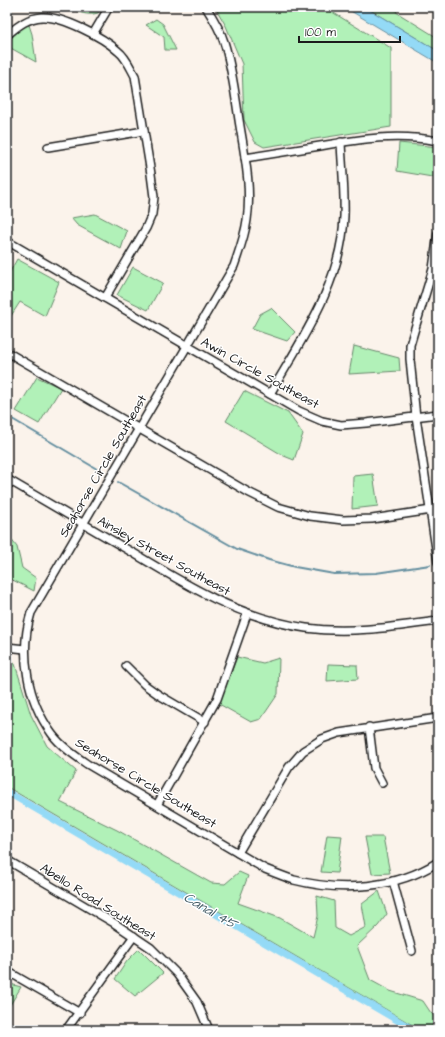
<svg xmlns="http://www.w3.org/2000/svg" width="445" height="1037" font-family="'Architects Daughter',sans-serif">
  <rect width="100%" height="100%" fill="#fbf3eb"/>
  <filter id="ink" filterUnits="userSpaceOnUse"><feTurbulence type="fractalNoise" baseFrequency=".025" numOctaves="2"/><feDisplacementMap in="SourceGraphic" scale="8" xChannelSelector="R" yChannelSelector="G"/><feConvolveMatrix kernelMatrix="1 2 1 2 8 2 1 2 1" color-interpolation-filters="sRGB"/></filter>
  <g filter="url(#ink)">
    <g fill="#b1f1b8" stroke="#66866a">
      <path d="M70,7H101L98,13C87,16 79,13 70,7Z"/>
      <path d="M215,7H324L391,48V127L264,147L255,142L244,120L242,64L226,26Z"/>
      <path d="M365,7H399L396,12L438,38V51Z"/>
      <path d="M156,19L163,24L176,50H165L164,37L146,25Z"/>
      <path d="M28,22L32,34L36,62L7,46V42Z"/>
      <path d="M399,143L438,147V178L397,171Z"/>
      <path d="M95,214L127,231L121,249L77,225L71,218Z"/>
      <path d="M17,259L59,282L45,316L20,302L7,322V277Z"/>
      <path d="M133,267L163,283L148,310L117,295Z"/>
      <path d="M271,308L295,332L287,341L252,329L260,314Z"/>
      <path d="M354,346L399,358L400,371L349,374Z"/>
      <path d="M37,377L61,388L39,424L16,411Z"/>
      <path d="M244,391L288,413L303,434L294,460L284,456L226,421Z"/>
      <path d="M373,474L378,506L352,509L353,476Z"/>
      <path d="M7,534L17,547L22,568L36,578L34,591L7,577Z"/>
      <path d="M237,657L263,663L279,658L278,694L261,719L251,722L219,704Z"/>
      <path d="M7,659L15,664L31,715L47,746L76,771L60,802L117,830L211,883L225,884L239,872L248,876L238,903L280,918L313,937L318,916L317,896L334,901L335,928L349,936L366,927L362,904L379,891L387,914L378,926L357,946L370,980L390,991L423,1001L431,1013L438,1020V1030H421L7,787Z"/>
      <path d="M328,664L357,665L358,679L327,681Z"/>
      <path d="M327,835L342,836L337,873L321,872Z"/>
      <path d="M365,837H383L390,873L372,874Z"/>
      <path d="M139,949L163,973L135,996L115,979L127,961Z"/>
      <path d="M7,983L21,987L7,1010Z"/>
    </g>
    <path fill="#94daf6" stroke="#648e9f" d="M344,7H365L438,51V63Z"/>
    <g fill="none" stroke-linecap="round" stroke-linejoin="round">
      <g stroke="#648e9f" stroke-width="2">
        <path d="M7,416L102,472"/>
        <path d="M118,482L237,549L269,560L295,567L334,574L376,573L430,565"/>
      </g>
      <path stroke="#94daf6" stroke-width="7" d="M7,792L414,1030"/>
      <defs>
        <g id="minor">
          <path d="M206,7C213,18 220,29 224,42C232,67 235,94 239,120C244,152 252,187 247,220C245,236 239,251 234,266L31,613C19,653 27,700 52,734C61,746 74,755 87,764L265,869C275,873 285,877 294,880C341,892 396,889 438,862"/>
          <path d="M93,34L109,7"/>
          <path d="M7,35C18,26 27,18 42,17C62,16 103,37 118,51C126,57 130,67 135,76L151,174L154,197L152,214L146,228L105,298"/>
          <path d="M48,147L144,131"/>
          <path d="M245,158C270,154 295,150 320,146C361,139 397,133 438,141"/>
          <path d="M438,233L433,269L415,328L410,345V359L416,417L438,562"/>
          <path d="M7,241L299,411L322,421L341,425L366,423L438,414"/>
          <path d="M7,352L248,492L278,507L310,516L343,520L372,519L438,509"/>
          <path d="M270,394C302,339 342,282 344,216C345,192 342,167 341,142"/>
          <path d="M7,479C48,503 89,527 130,551C186,585 239,618 306,628C350,634 394,627 438,621"/>
          <path d="M7,647L25,649"/>
          <path d="M126,666L145,685L159,695L205,722"/>
          <path d="M369,727L374,768L382,783"/>
          <path d="M157,805L217,699L247,614"/>
          <path d="M238,853L289,767L303,751L322,739L339,733L438,718"/>
          <path d="M7,860L114,923L151,948L177,974L197,1002L209,1030"/>
          <path d="M393,881L412,951"/>
          <path d="M7,971L80,1013"/>
          <path d="M66,1030L134,936"/>
        </g>
      </defs>
      <use href="#minor" stroke="#1c1c1c" stroke-width="10"/>
      <use href="#minor" stroke="#fff" stroke-width="7"/>
    </g>
  </g>
  <g text-anchor="middle" dominant-baseline="central" stroke-width="3" stroke-linejoin="round" paint-order="stroke">
    <g font-size="13" fill="#1c1c1c" stroke="#fff">
      <text transform="translate(260 373) rotate(29)">Awin Circle Southeast</text>
      <text transform="translate(103 466) rotate(-60)">Seahorse Circle Southeast</text>
      <text transform="translate(164 556) rotate(29)">Ainsley Street Southeast</text>
      <text transform="translate(146 783) rotate(31)">Seahorse Circle Southeast</text>
      <text transform="translate(98 902) rotate(32)">Abello Road Southeast</text>
    </g>
    <g font-size="14" font-style="italic" fill="#465e68" stroke="#fff">
      <text transform="translate(210 911) rotate(30)">Canal 45</text>
    </g>
  </g>
  <rect width="445" height="1037" fill="none" stroke="#fff" stroke-width="24"/>
  <rect x="12" y="12" width="421" height="1013" fill="none" stroke="#1c1c1c" stroke-width="1.5" filter="url(#ink)"/>
  <path d="M299 36v6h101v-6" fill="none" stroke="#1c1c1c" stroke-width="2"/>
  <text x="305" y="36" font-size="12" fill="#1c1c1c" stroke="#ffffff" stroke-width="3" paint-order="stroke">100 m</text>
</svg>
